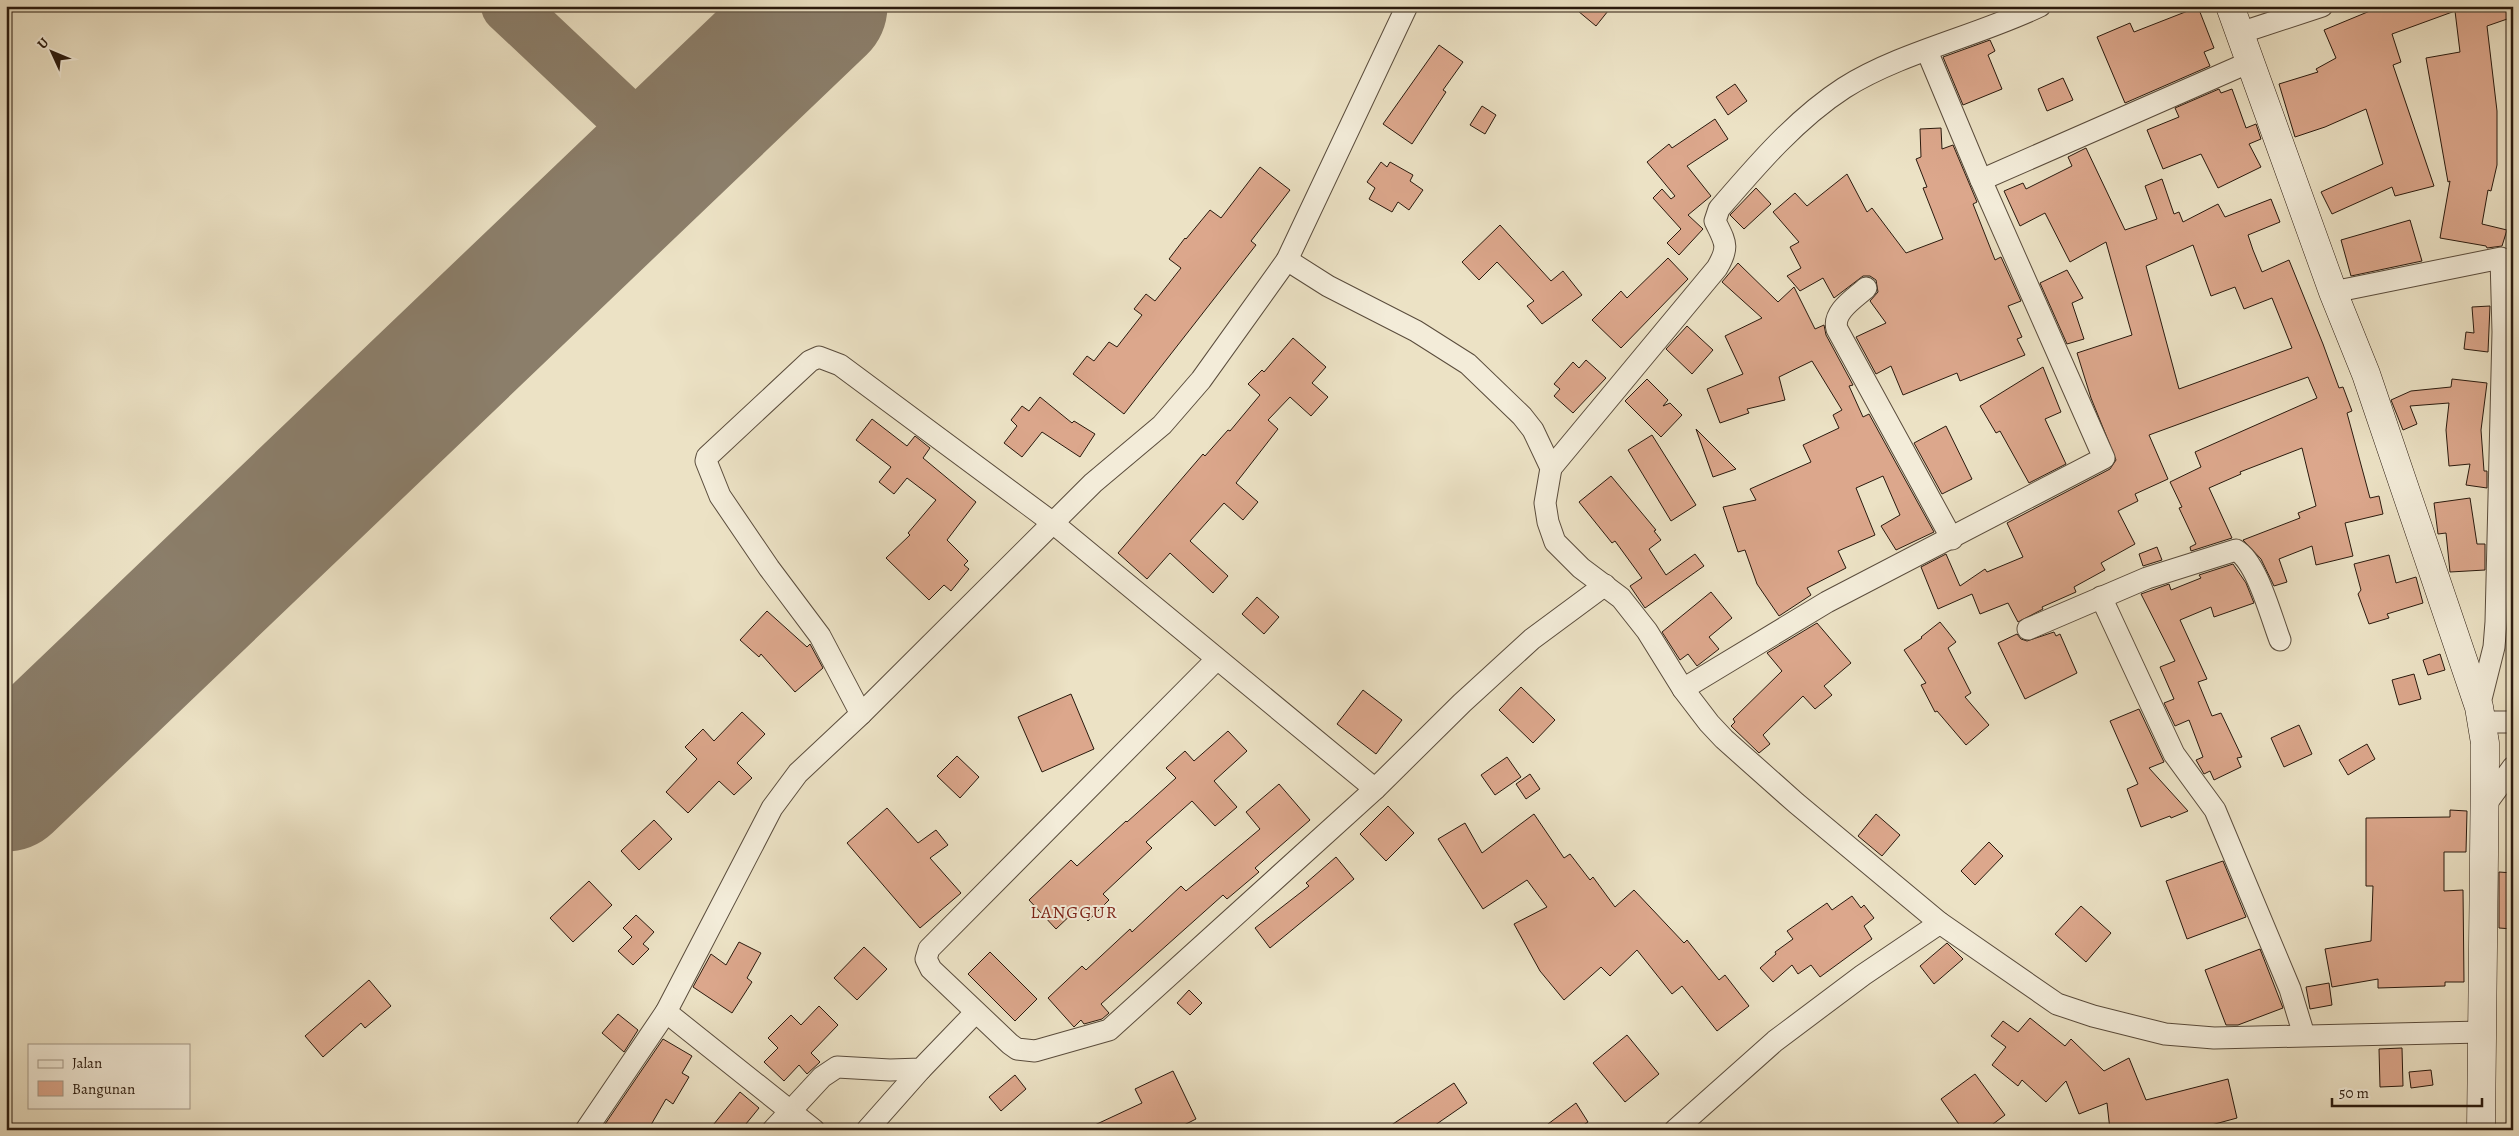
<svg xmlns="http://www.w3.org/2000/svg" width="2519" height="1136" font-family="Alegreya,serif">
  <rect width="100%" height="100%" fill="#ece2c5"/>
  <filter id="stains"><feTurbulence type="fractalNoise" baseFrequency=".004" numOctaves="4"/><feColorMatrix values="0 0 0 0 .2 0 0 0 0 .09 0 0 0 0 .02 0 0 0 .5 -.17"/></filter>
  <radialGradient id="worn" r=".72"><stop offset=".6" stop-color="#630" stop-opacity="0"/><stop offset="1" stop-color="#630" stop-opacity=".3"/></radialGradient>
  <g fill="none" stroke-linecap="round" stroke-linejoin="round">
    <path stroke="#8b7e6a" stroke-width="54" d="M508,6L665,154"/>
    <path stroke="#8b7e6a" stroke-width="135" d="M6,784L820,6"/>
  </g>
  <g fill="#dca78c" stroke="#2a1a0e" fill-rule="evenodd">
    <path d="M1572,6H1612L1596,26Z"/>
    <path d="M2382,6H2513V17L2487,26L2497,111V165L2491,191L2488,190L2482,224L2507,230L2502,246L2487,248L2486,246L2440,238L2450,181L2448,182L2426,58L2460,52L2455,11L2392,34L2401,62L2393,65L2434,186L2395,196L2392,187L2332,214L2321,192L2383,164L2366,109L2325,127L2295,137L2279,84L2318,72L2316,69L2336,58L2324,30Z"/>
    <path d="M2198,7L2214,48L2204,52L2210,66L2125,103L2097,37L2130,23L2134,32Z"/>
    <path d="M1990,40L1995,51L1988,55L2002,89L1963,105L1943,57Z"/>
    <path d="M1439,45L1463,62L1443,90L1446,92L1412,144L1383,124Z"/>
    <path d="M2063,78L2073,100L2047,111L2038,89Z"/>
    <path d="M1735,84L1747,101L1728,115L1716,97Z"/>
    <path d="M2219,89L2221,93L2232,89L2246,128L2256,124L2261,139L2249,144L2261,167L2218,188L2201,154L2163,169L2147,130L2179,117L2175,108Z"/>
    <path d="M1482,106L1496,115L1485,134L1470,125Z"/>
    <path d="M1715,119L1728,139L1687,166L1711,196L1688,215L1703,229L1679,255L1667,243L1681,229L1653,198L1662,189L1671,199L1675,196L1647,162L1669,144L1672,148Z"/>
    <path d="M1941,128L1942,149L1953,145L1977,202L1973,204L1995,260L2001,257L2021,301L2008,306L2022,337L2017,339L2025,355L1960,381L1957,373L1903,395L1891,366L1876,374L1856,337L1886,323L1870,301L1878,292L1876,280L1870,276H1863L1834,298L1823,278L1800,291L1787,276L1801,268L1790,247L1799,242L1773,212L1795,193L1807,206L1847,174L1867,212L1872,208L1906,253L1943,239L1923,188L1927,187L1916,159L1921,157L1920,129Z"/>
    <path d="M2086,148L2125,230L2157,219L2145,186L2162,179L2174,214L2179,212L2183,222L2218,204L2225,217L2271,199L2280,222L2248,235L2253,250L2262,272L2289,260L2323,344L2339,388L2343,387L2352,411L2347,413L2370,498L2379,496L2383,514L2345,523L2353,556L2316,565L2312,546L2279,559L2287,582L2274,586L2261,559L2243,540L2300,518L2298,513L2316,506L2302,448L2240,472L2241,474L2209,488L2232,538L2191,551L2190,547L2196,544L2179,508L2182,507L2170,482L2201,467L2195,452L2317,398L2308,377L2149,435L2168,479L2135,494L2138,501L2118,511L2135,544L2101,563L2105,570L2074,587L2076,592L2042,607L2043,609L2018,622L2008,603L1980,614L1972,594L1938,609L1921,567L1946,554L1960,586L1985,569L1987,572L2023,557L2007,523L2110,469L2116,460L2091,398L2077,353L2132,335L2106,242L2070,262L2045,213L2020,226L2004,191L2023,183L2026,189L2072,166L2068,157ZM2193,245L2211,296L2235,287L2244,309L2272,298L2292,348L2179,389L2146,266Z"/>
    <path d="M1381,162L1387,167L1390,162L1413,175L1410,181L1423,190L1409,210L1398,202L1392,212L1369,199L1375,188L1367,182Z"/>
    <path d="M1260,167L1290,190L1251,241L1256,245L1124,414L1073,374L1087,356L1094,361L1109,342L1117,347L1142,315L1134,309L1146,294L1155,301L1181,268L1169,259L1185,238L1186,239L1210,210L1221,218Z"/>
    <path d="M1756,188L1771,204L1744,229L1730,215Z"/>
    <path d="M2410,220L2422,261L2351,276L2341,240Z"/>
    <path d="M1500,225L1551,281L1563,271L1582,295L1542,324L1527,306L1534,301L1497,262L1479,280L1462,262Z"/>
    <path d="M1668,258L1688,279L1621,348L1592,320L1621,291L1627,298Z"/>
    <path d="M1738,263L1778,302L1794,287L1815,329L1824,325L1826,335L1853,385L1849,386L1863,417L1869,414L1934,532L1896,550L1881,526L1900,515L1883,476L1856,488L1875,535L1838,551L1846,568L1807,588L1811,595L1779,616L1757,584L1745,550L1738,552L1723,507L1756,500L1750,489L1811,462L1803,445L1839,428L1833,415L1842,410L1812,361L1779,377L1785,400L1747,409L1749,413L1720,423L1707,389L1743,374L1725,336L1762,318L1722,282Z"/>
    <path d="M2067,270L2083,298L2072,303L2084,339L2067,344L2040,283Z"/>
    <path d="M2490,306L2488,352L2464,349L2466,332L2474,333L2472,307Z"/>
    <path d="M1687,326L1713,350L1692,374L1666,349Z"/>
    <path d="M1293,338L1326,367L1312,383L1328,397L1311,416L1290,397L1268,420L1278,429L1236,483L1258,502L1243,520L1224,503L1190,541L1228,576L1213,593L1170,553L1147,579L1118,553L1203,454L1205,456L1228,430L1230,431L1260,395L1248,384L1262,370L1264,372Z"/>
    <path d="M1586,360L1606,378L1573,413L1554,396L1560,389L1554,384L1573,362L1579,368Z"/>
    <path d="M2043,367L2061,412L2045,419L2066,464L2029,483L2000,431L1996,433L1980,406Z"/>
    <path d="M1647,379L1668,400L1663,406L1670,403L1682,415L1661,437L1625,401Z"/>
    <path d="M2452,379L2487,383L2481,430L2484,471H2487V488L2466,485L2470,464L2449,466L2446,430L2449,403L2410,406L2417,424L2403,430L2391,400L2411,391L2451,387Z"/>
    <path d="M1040,397L1072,423L1074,421L1095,434L1080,457L1042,432L1022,457L1004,443L1017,426L1011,420L1022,406L1029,411Z"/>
    <path d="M872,419L907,446L915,436L930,448L923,458L976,502L947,540L968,561L964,565L969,569L951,591L944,585L929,600L886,558L910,535L908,533L936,500L907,478L894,494L879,482L891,467L856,440Z"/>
    <path d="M1946,426L1972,479L1942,494L1914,443Z"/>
    <path d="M1696,429L1736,469L1713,477Z"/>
    <path d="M1652,435L1696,505L1671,521L1628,450Z"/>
    <path d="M1611,476L1656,530L1654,531L1661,540L1649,549L1666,575L1695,554L1704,566L1645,608L1630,586L1642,578L1615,541L1612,543L1579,502Z"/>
    <path d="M2470,498L2477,544H2485V570L2450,572L2446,533L2438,534L2434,503Z"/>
    <path d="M2157,547L2162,560L2143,566L2139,554Z"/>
    <path d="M2389,555L2396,583L2416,577L2423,603L2387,614L2389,618L2369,624L2358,594L2361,590L2354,564Z"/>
    <path d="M2233,564L2246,583L2254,603L2214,617L2211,607L2180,620L2207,679L2198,682L2212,716L2221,713L2242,757L2237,758L2241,767L2214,780L2210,771L2204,774L2196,760L2203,757L2189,720L2175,726L2164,703L2174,699L2160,667L2175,661L2141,594L2169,584L2171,590L2201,578L2199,575Z"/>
    <path d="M1711,592L1732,618L1709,637L1719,649L1697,666L1688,654L1680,660L1662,632Z"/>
    <path d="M1257,597L1279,617L1264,634L1242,614Z"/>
    <path d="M767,611L807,647L810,644L823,668L795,692L761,654L759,657L740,640Z"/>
    <path d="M1940,622L1956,642L1948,648L1971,693L1965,697L1989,725L1966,745L1937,711L1935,712L1921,685L1926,683L1904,650L1922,638L1921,637Z"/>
    <path d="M1817,623L1851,663L1824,686L1832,695L1815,709L1803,696L1763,735L1770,744L1759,753L1731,726L1735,722L1733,719L1782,671L1767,653Z"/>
    <path d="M2054,632L2056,636L2060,634L2077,673L2025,699L1998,643L2017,634L2021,639L2027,641Z"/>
    <path d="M2440,654L2445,670L2428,675L2423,660Z"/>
    <path d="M2414,674L2421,699L2399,705L2392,680Z"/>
    <path d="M1521,687L1555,720L1533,743L1499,710Z"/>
    <path d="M1363,690L1402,720L1376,754L1337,724Z"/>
    <path d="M1071,694L1094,749L1042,772L1018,717Z"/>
    <path d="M2139,709L2164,762L2149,768L2188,811L2171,818L2170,816L2141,827L2127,789L2138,784L2110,721Z"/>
    <path d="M742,712L765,734L737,763L752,778L734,795L719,781L688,813L666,792L697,759L685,747L703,729L714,741Z"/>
    <path d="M2299,725L2312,754L2284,767L2271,738Z"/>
    <path d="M1228,731L1247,751L1214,781L1237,807L1215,826L1192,801L1146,842L1152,848L1103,894L1109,900L1088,921L1077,909L1056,929L1029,900L1071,860L1077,866L1126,821L1127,822L1176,778L1166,768L1185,751L1194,761Z"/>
    <path d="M2367,744L2375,759L2348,775L2339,760Z"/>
    <path d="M957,756L979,777L960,798L937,776Z"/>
    <path d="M1507,757L1521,777L1495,795L1481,775Z"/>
    <path d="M1530,774L1540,789L1526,799L1516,784Z"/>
    <path d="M1279,784L1310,820L1255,868L1259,872L1227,899L1223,895L1101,1004L1109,1013L1102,1019L1084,1024L1081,1020L1074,1027L1048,998L1082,966L1086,970L1130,929L1132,932L1181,886L1186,891L1260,829L1246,812Z"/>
    <path d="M1388,806L1414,833L1386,861L1360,834Z"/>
    <path d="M887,808L918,843L936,830L948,845L930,858L961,893L920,928L847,843Z"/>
    <path d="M2450,810L2467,811L2466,852H2444V891L2463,890L2464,982H2445V986L2378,988V979L2332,987L2325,949L2371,941L2373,886H2366V818L2450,817Z"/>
    <path d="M1534,814L1564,858L1570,854L1590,880L1593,877L1615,907L1634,890L1684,943L1687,940L1719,980L1725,975L1749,1006L1717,1031L1682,986L1672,994L1637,950L1610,976L1601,967L1564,1000L1540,971L1514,924L1547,907L1527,880L1483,909L1438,839L1465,823L1482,853Z"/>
    <path d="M1876,814L1900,835L1882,856L1858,836Z"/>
    <path d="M654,820L672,839L639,870L621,851Z"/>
    <path d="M1989,842L2003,856L1975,885L1961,871Z"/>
    <path d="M1336,857L1354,879L1270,948L1255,928L1309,886L1306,883Z"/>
    <path d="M2223,861L2246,917L2187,939L2166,881Z"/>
    <path d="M2499,872L2513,873V929L2499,928Z"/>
    <path d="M589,881L612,905L573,942L550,918Z"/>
    <path d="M1852,896L1861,908L1864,905L1874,918L1864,926L1872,939L1820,977L1811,965L1798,974L1792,965L1773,982L1760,968L1776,954L1775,952L1793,939L1787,931L1827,903L1832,910Z"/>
    <path d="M2081,906L2111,933L2086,962L2055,934Z"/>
    <path d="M636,915L654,932L643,944L649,949L633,965L618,951L632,937L623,928Z"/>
    <path d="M739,942L761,953L747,978L752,982L732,1013L693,987L711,954L726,965Z"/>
    <path d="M1947,943L1963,959L1934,984L1920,966Z"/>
    <path d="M864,947L887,969L857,1000L834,978Z"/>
    <path d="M2260,949L2283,1008L2238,1025H2226L2205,970Z"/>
    <path d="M990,952L1037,999L1015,1021L968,974Z"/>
    <path d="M369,980L391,1006L365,1028L361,1023L323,1057L305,1036Z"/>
    <path d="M2329,983L2332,1005L2310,1009L2306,987Z"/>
    <path d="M1189,990L1202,1003L1190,1015L1177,1003Z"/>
    <path d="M819,1006L838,1025L811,1053L820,1062L807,1074L799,1065L784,1081L764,1062L778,1048L768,1038L791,1015L801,1025Z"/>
    <path d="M618,1014L638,1030L624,1052L602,1033Z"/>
    <path d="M2030,1018L2065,1046L2071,1039L2104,1071L2129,1058L2146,1100L2228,1079L2237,1118L2193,1130H2110L2107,1103L2079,1114L2066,1081L2046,1102L2022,1080L2018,1086L1992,1065L2006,1047L1991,1036L2003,1021L2018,1032Z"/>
    <path d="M1627,1035L1659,1074L1625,1102L1593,1063Z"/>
    <path d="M663,1039L692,1056L682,1073L689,1077L673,1104L666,1099L648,1130H601Z"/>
    <path d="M2402,1048L2403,1086L2380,1087L2379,1049Z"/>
    <path d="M2431,1070L2433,1085L2411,1088L2409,1072Z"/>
    <path d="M1173,1071L1196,1119L1174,1130H1084L1142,1103L1135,1089Z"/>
    <path d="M1975,1074L2005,1115L1985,1130H1963L1941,1099Z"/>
    <path d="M1015,1075L1026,1089L1001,1111L989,1097Z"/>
    <path d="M1454,1083L1467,1103L1428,1130H1384Z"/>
    <path d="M740,1092L759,1108L741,1130H709Z"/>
    <path d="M1576,1103L1588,1122L1576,1130H1540Z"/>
  </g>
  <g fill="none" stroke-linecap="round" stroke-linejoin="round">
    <defs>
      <g id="street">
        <path d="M2240,33L2322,6"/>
        <path d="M1981,180L2250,62"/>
        <path d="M1287,260L1328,286L1416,331L1468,364L1522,416L1533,430L1551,468L1545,503L1548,522L1555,542L1581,568L1621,598L1647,631L1683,689L1709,723L1724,739L1796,803L1940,923"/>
        <path d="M1866,288C1855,298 1832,312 1837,329L1952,539"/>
        <path d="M2333,292L2501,258L2503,332L2496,622L2494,647L2479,707"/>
        <path d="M1551,468L1717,268C1730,246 1725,242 1715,221L1719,209C1756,166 1796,119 1844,88C1901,52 1978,36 2040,6"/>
        <path d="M2101,597L2174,754L2215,810L2290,989L2304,1035"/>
        <path d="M2028,629L2147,578L2236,550C2257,562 2271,617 2280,640"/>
        <path d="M1216,660L929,949L926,959L931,969L1010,1044L1017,1049L1035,1051L1109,1030L1375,789"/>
        <path d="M1683,689L1827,602L2104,458L1981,180L1927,51"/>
        <path d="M861,714L820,636L769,568L720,496L706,461L707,457L810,361L819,357L840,365L1053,523L1375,789L1462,703L1532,639L1605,585"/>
        <path d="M2482,722H2513"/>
        <path d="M2483,808L2513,767"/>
        <path d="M666,1012L814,1130"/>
        <path d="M586,1130L666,1012L772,808L798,773L861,714L1093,483L1162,425L1201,380L1287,260L1407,6"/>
        <path d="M773,1130L822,1077L837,1067L890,1070L921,1069L975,1013"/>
        <path d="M867,1130L921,1069"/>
        <path d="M1675,1130L1775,1041L1863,975L1940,923L2057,1004L2093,1016L2165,1034L2214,1038L2481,1032"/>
      </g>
      <path id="secondary" d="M2230,6L2333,292L2366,374L2479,707L2485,743V763L2481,1130"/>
    </defs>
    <use href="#street" stroke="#5a4c3c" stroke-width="23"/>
    <use href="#secondary" stroke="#2a1a0e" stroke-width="29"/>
    <use href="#street" stroke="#f3ecd9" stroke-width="21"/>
    <use href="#secondary" stroke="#f3ecd9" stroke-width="28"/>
  </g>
  <g text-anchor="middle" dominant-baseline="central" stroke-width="4" stroke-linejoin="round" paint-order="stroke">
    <g font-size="18" letter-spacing="1" fill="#7a1f14" stroke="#f3ecd9">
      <text x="1074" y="912">LANGGUR</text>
    </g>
  </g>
  <rect width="2519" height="1136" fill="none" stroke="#ece2c5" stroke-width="25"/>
  <rect x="8" y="8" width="2504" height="1121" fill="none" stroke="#2a1a0e" stroke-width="2.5"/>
  <rect x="12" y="12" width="2494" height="1111" fill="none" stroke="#2a1a0e"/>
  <rect x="28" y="1044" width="162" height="65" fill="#f3ecd9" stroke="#a39888"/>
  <rect x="38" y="1060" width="25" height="8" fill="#f3ecd9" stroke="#a39888"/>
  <text x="72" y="1068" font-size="15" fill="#2a1a0e">Jalan</text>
  <rect x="38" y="1081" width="25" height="15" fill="#dca78c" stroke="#a39888"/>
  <text x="72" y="1094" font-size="15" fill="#2a1a0e">Bangunan</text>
  <g transform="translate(52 52) rotate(314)" stroke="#f3ecd9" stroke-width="4" paint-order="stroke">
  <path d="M0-4L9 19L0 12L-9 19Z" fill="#2a1a0e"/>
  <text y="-8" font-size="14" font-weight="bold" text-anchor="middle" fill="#2a1a0e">U</text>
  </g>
  <path d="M2332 1098v8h150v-8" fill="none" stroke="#2a1a0e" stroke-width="2.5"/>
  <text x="2339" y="1098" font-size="15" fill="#2a1a0e" stroke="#f3ecd9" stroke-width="4" paint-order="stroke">50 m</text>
  <rect width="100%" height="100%" filter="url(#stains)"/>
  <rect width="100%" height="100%" fill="url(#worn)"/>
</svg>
